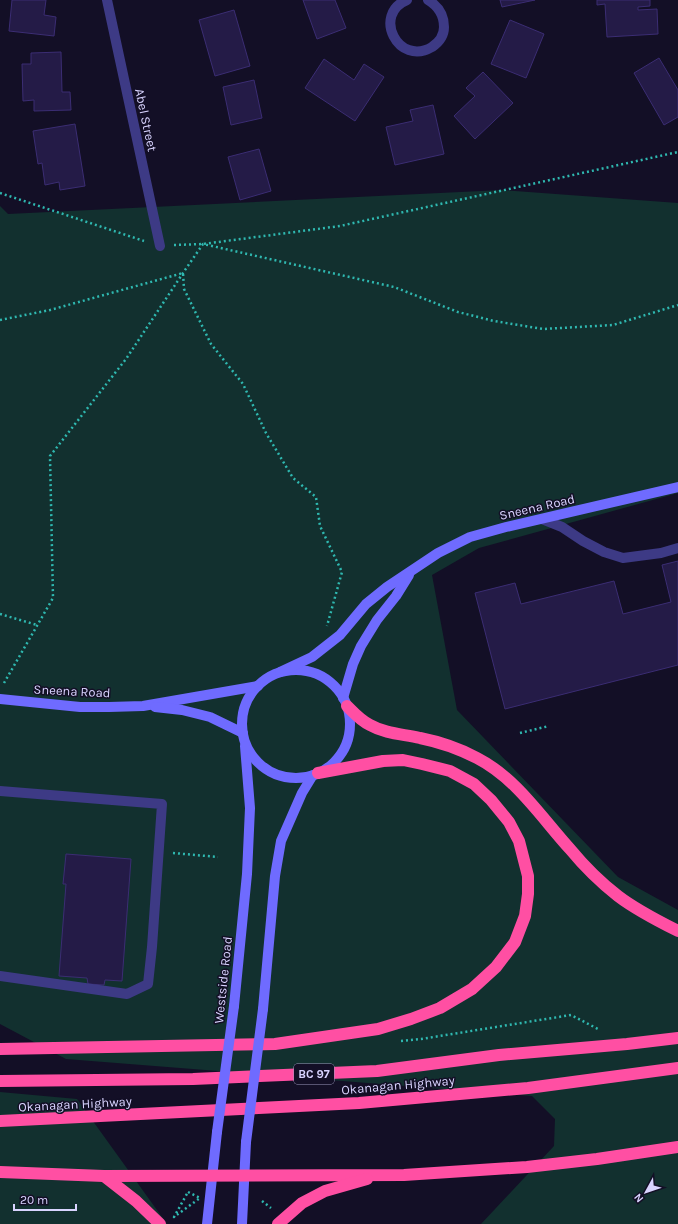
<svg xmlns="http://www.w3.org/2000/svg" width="678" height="1224" font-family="Karla,sans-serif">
  <rect width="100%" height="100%" fill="#130f26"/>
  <g fill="#12302f">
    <path d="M502,190L678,203V493L479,548L432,575L457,710L618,877L678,910V1224H481L554,1146L555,1119L532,1096L66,1059L0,1024V206L8,214Z"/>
    <path d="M0,1092L77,1099L167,1224H0Z"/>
  </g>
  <g fill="#241b47" stroke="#3b2d73">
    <path d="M12,0H46L44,15L56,17L54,36L9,31Z"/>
    <path d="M303,0H335L346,28L317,39Z"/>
    <path d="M500,0H535L502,7Z"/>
    <path d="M597,0H650V6L638,7V10L657,9L658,34L607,37L605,4L597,5Z"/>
    <path d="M234,10L250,66L215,76L199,20Z"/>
    <path d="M510,20L544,34L526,78L491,64Z"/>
    <path d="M61,52L62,92H70L71,110L34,111V100L23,101L22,64H31V53Z"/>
    <path d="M659,58L678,90V117L664,125L634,73Z"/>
    <path d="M324,59L354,80L364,64L384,77L355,121L305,88Z"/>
    <path d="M483,72L513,103L475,139L454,116L475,96L466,88Z"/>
    <path d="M254,80L262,118L231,125L223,87Z"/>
    <path d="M433,105L444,154L395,165L386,127L413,121L410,110Z"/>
    <path d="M75,124L85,186L60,190L59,182L45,185L42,163L38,164L33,131Z"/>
    <path d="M259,149L271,191L240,200L228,157Z"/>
    <path d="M678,561V665L505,709L475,593L515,583L521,604L614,581L623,614L671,602L662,565Z"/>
    <path d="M66,854L131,859L122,981L105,980L104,985L88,984L87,978L59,976L66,884H63Z"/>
  </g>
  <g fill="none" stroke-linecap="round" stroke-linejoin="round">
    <g stroke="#2fb8b0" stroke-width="2.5" stroke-dasharray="2 3" stroke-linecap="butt">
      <path d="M0,193L144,241"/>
      <path d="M174,245L203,244L340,226L678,152"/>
      <path d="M0,320L50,310L183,273L184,289L211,344L243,384L266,433L293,478L316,497L320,526L342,572L327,626"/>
      <path d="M0,614L37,625"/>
      <path d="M4,683L53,598L50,456L126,359L183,273L203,244L394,287L458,312L494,321L543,329L613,325L678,305"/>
      <path d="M520,733L549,726"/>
      <path d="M173,853L218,857"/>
      <path d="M401,1041L421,1039L571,1015L598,1029"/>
      <path d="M188,1192L200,1198L174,1217Z"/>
      <path d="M262,1201L271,1208"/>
    </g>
    <g stroke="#3d3a85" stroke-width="10">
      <path d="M542,519L562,527L583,541L604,552L623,558L661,553L678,548"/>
      <path d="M0,791L162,804L152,947L148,984L127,994L0,976"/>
    </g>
    <g stroke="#3d3a85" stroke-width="10">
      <path d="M107,0L160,246"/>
      <path d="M407,0C372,14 398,67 432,47C438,43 444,36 444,27C444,15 438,6 428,0"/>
    </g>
    <g stroke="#6f6bff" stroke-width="10">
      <circle cx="296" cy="724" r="54"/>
      <path d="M280,672L312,657L340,635L366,604L387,587L438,553L470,537L506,527L678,487"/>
      <path d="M343,698L353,664L361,646L377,620L396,596L409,575"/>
      <path d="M0,699L80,707H109L143,706L258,686"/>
      <path d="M155,707L182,710L210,717L243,733"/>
      <path d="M234,1006L247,874L250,808L245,746"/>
      <path d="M263,1009L275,876L281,841L302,793L313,775"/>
      <path d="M207,1224L217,1132"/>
      <path d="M242,1224L246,1142"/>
    </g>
    <g stroke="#ff4fa3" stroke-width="12">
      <path d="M347,706C354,713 361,721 370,725C386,734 403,734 420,738C440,742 460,749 477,758C516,778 541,817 570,849C584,866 600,882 618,896C635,909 658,921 678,931"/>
      <path d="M0,1049L275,1044L378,1029L411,1019L440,1008L472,989L496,967L515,942L525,916L528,894V876L519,841L509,822L491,800L474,784L450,771L422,764L403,760L383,761L318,773"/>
      <path d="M0,1081L193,1079L377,1071L499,1055L627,1044L678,1038"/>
      <path d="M0,1121L359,1103L528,1088L678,1068"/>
      <path d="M0,1172L104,1176L404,1175L527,1167L597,1159L678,1147"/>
      <path d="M104,1176L136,1201L160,1224"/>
      <path d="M278,1224L302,1203L325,1191L367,1179"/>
    </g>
    <g stroke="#6f6bff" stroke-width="10">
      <path d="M217,1132L234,1006"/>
      <path d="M246,1142L263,1009"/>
    </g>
  </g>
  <g text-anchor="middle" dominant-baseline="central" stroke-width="3" stroke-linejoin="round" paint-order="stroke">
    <rect fill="#130f26" stroke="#9e99be" stroke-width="1" x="294" y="1064" width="40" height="20" rx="3"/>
    <g font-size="12" font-weight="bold" fill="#d9d4ff">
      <text x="314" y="1074">BC 97</text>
    </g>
    <g font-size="13" fill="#d9d4ff" stroke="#130f26">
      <text transform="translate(146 120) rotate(78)">Abel Street</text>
      <text transform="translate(537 507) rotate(-13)">Sneena Road</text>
      <text transform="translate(72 691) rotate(3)">Sneena Road</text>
      <text transform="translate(223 980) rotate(-84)">Westside Road</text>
      <text transform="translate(398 1085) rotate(-5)">Okanagan Highway</text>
      <text transform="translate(75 1104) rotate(-3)">Okanagan Highway</text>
    </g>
  </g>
  <g transform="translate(646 1192) rotate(230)" stroke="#130f26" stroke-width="3" paint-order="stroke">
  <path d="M0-3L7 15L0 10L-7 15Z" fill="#d9d4ff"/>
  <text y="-6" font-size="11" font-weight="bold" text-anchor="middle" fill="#d9d4ff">N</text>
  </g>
  <path d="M14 1204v6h62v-6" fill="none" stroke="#d9d4ff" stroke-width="2"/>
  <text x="20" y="1204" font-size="12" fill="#d9d4ff" stroke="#130f26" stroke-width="3" paint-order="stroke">20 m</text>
</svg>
